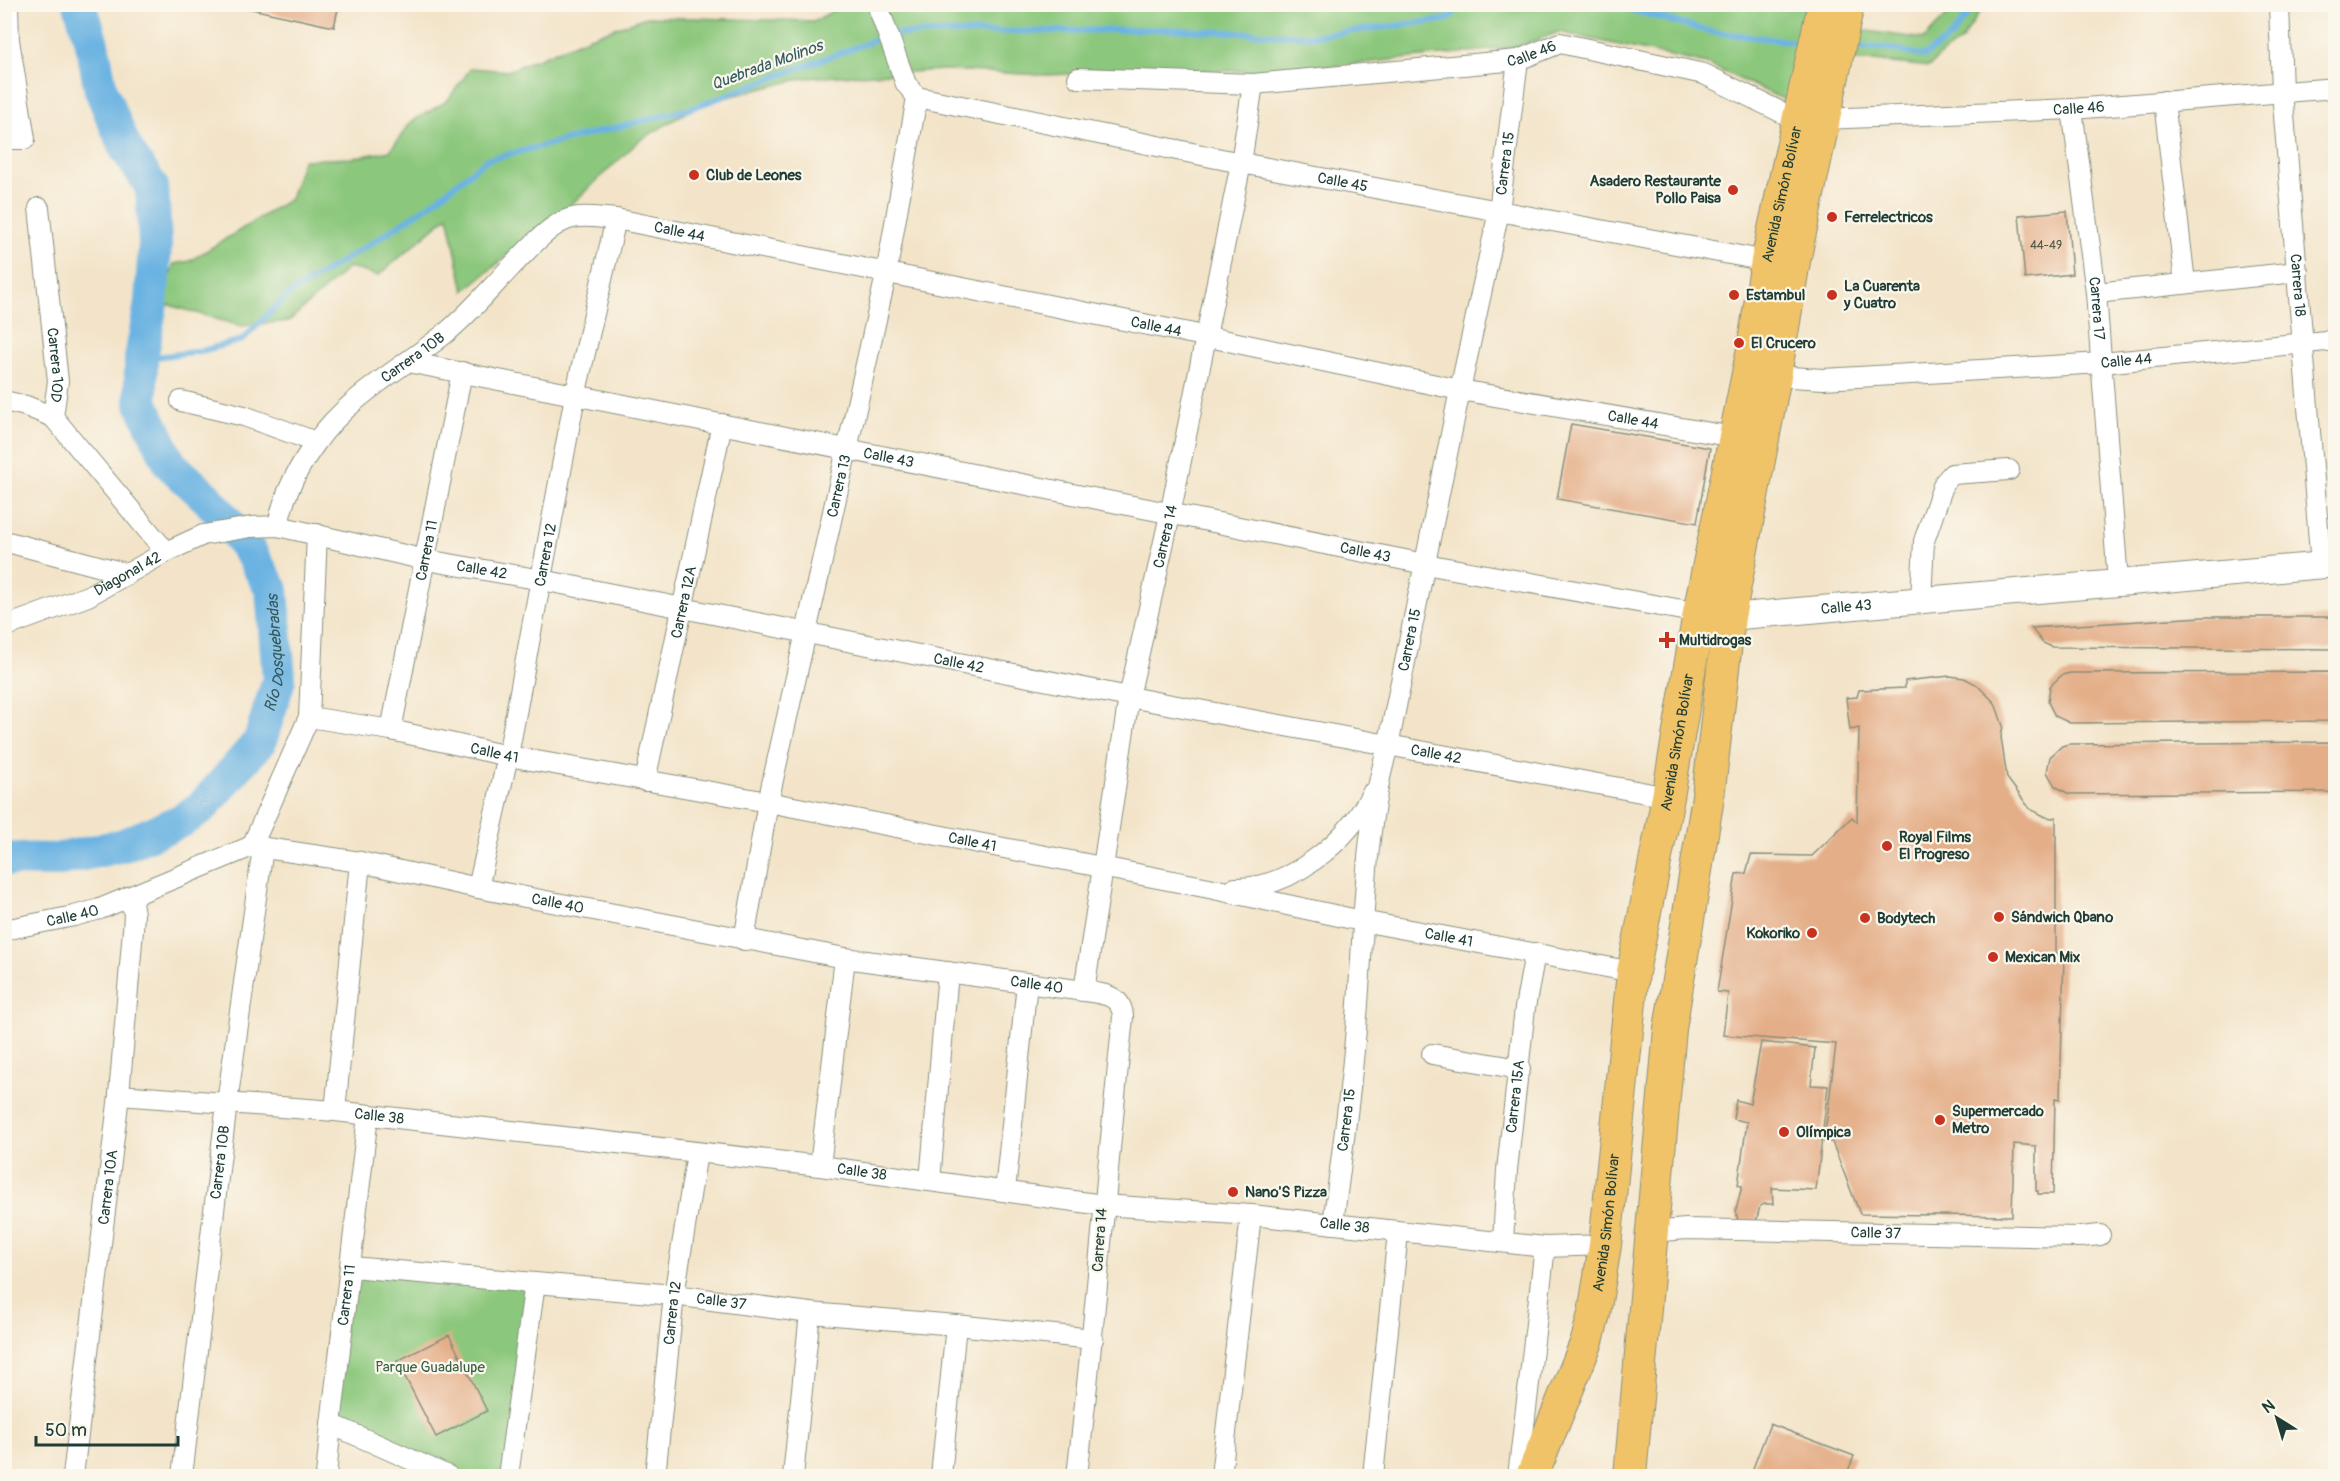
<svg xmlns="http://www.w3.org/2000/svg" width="2340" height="1481" font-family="Pangolin,sans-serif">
  <rect width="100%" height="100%" fill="#fbf7ec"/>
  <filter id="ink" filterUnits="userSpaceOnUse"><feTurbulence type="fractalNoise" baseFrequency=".0167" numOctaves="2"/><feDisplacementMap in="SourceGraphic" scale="12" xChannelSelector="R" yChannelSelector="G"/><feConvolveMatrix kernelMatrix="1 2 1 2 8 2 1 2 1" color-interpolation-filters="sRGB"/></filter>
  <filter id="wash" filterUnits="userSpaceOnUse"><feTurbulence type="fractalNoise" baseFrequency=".008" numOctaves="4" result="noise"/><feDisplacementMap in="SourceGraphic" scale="24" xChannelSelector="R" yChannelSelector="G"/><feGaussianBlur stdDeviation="1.35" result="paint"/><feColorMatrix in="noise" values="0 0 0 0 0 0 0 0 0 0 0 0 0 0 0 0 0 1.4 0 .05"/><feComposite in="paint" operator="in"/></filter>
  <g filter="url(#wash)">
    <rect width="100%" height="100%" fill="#f3e4c9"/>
    <g fill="#8bc77c" stroke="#558258" stroke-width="1.5">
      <path d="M845,4L1810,5L1800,107L1707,64L1559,32L1517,47L1276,72L1191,70L1043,75L944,70L804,78L700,104L640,140L576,200L464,291L448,216L378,276L349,267L289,321L240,326L159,302L174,264L190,261L290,199L303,160L351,158L390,151L411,122L447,101L471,68L508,71L590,37L646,17L815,21Z"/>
      <path d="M1957,5H1984L1962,40L1939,56L1929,67L1873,61H1854L1860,30L1924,39Z"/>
      <path d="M351,1267L535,1283L508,1476H448L331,1424Z"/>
    </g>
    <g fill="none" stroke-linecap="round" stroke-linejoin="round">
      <g stroke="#6ab3e2" stroke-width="6">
        <path d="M1609,4L1712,32L1805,43"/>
        <path d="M1848,47L1887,48L1924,56L1951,37L1975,4"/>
        <path d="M141,359L201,351L242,340L289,294L375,241L432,203L486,160L689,109L891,34L1164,29L1312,36L1449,19L1461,4"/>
      </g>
      <path stroke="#6ab3e2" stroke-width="34" id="s1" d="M4,859L56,860L124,845L181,821L202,807L260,741L279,679L272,590L250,552L225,519L208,499L170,464L141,402V359L151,303L155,244L152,187L125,147L101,90L92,44L80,4"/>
    </g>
    <g id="blocks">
      <g fill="#e4ae88">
        <path d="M229,4H339L334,27Z"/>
        <path d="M2067,211L2072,274L2025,279L2019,215Z"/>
        <path d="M1571,424L1710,448L1697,523L1557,499Z"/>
        <path d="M2202,617H2336V649L2052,647L2043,643L2031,628Z"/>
        <path d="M2336,672L2334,721L2070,723L2055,716L2048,702L2050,686L2062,675L2070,673Z"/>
        <path d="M1950,676L1964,678L1976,684L1995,703L2003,726L2001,737L2007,778L2030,809L2046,817L2053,818L2056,817V953L2064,955L2060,1099L2055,1098L2053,1194H2038V1191H2036V1146L2014,1144L2012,1216L1860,1214L1832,1142H1824L1836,1044L1723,1035L1728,993L1717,992L1736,874L1746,873L1751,855L1812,856L1852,817L1857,822L1859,728L1850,730L1846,698L1857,697L1859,690L1905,688V681Z"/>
        <path d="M2336,742L2335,792L2069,794L2055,786L2047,772L2050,757L2062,746L2069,744Z"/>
        <path d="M1761,1042L1815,1048L1811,1085L1828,1086L1816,1190L1772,1188L1773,1204H1764L1760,1206L1756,1222L1738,1221L1736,1210L1742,1186L1738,1185L1747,1122L1733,1119L1736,1100L1750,1104Z"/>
        <path d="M449,1335L487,1411L436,1437L397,1361Z"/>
        <path d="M1770,1424L1854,1456L1846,1476H1750Z"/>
      </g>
    </g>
  </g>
  <g filter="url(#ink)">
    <use href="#blocks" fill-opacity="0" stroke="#89907e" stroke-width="1.5"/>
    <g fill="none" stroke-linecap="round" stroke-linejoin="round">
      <defs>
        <g id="minor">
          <path id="s2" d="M2279,4L2282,91L2321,565"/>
          <path id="s3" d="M1078,78L1253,84L1518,60L1560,43L1704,74L1797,120"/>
          <path id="s4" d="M917,97L1241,163L1767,261"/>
          <path d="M2164,101L2185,283"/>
          <path id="s5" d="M2072,109L2096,293L2118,582"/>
          <path id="s6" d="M1823,119L2072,109L2336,88"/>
          <path d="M4,139H25L9,40L8,4"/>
          <path id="s7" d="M39,208L58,381L53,417L166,552"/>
          <path d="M2096,293L2298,272"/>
          <path id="s8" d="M408,362L1425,564L1699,613"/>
          <path id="s9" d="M1775,376L1823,379L2102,363L2336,340"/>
          <path d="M4,401L26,406L53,417"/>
          <path d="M181,401L244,416L316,442"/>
          <path id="s10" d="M278,526C283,496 297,469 315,444C348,396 403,368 447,332C470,313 490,289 511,267C526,252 546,228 566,220C581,214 600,218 616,219L1204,336L1460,390L1734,437"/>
          <path d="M4,541L128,574"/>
          <path d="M1921,600L1924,541L1944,483L1952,474L2009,470"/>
          <path id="s11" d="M4,627L88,596L166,552L203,535L251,527L278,526L426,560L542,580L1129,697L1668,797"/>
          <path id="s12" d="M309,717L391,730L508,756L768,802L1209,888L1362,921L1633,972"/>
          <path id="s13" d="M391,730L462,372"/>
          <path id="s14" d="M645,781L722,424"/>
          <path d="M252,846L309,717L317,534"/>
          <path id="s15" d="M478,888L508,756L575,396L616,219"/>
          <path d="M1235,888C1291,889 1348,841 1372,793"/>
          <path id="s16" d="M4,930L74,916L100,909L252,846L360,862L478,888L845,958L1084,991C1102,994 1122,994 1123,1017C1107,1170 1095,1323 1077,1476"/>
          <path id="s17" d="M744,940L768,802L886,275L917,97L906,84L877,4"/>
          <path id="s18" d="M1084,991L1129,697L1170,515L1241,163L1253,84"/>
          <path d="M1432,1054L1520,1069"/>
          <path id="s19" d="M119,1095L335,1111L820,1166L1103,1205L1251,1215L1545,1247L1605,1245"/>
          <path d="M335,1111L360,862"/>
          <path d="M820,1166L845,958"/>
          <path d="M930,1181L948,972"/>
          <path d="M1005,1191L1027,983"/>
          <path id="s20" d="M1333,1224C1343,1146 1354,1068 1359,989C1365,907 1365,826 1388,746L1460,390L1499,211L1518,60"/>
          <path id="s21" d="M1652,1232L1686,1229L2080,1237L2100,1235"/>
          <path id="s22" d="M1503,1242L1507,1170L1525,1008L1535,953"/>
          <path id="s23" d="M351,1267L674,1295L810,1313L956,1325L1093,1339"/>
          <path d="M331,1424L448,1476"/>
          <path id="s24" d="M73,1476L119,1095L133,930L134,914L131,896"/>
          <path id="s25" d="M182,1476L227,1103L263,848"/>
          <path id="s26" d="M326,1476L331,1424L368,1116"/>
          <path d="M508,1476L535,1283"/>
          <path id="s27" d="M655,1476L674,1295L697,1153"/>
          <path d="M793,1476L810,1313"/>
          <path d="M941,1476L956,1325"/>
          <path d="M1221,1476L1251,1215"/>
          <path d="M1373,1476L1398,1232"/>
          <path d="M1522,1476L1519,1468L1545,1247"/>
        </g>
        <g id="tertiary">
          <path id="s28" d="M1711,614L1729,617L2336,564"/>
        </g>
        <g id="primary">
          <path id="s29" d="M1532,1476L1587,1341L1594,1314L1605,1245L1633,972L1668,797L1699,613L1753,349L1767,261L1824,4"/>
          <path d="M1630,1476L1670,1029L1708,797L1729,617L1775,376L1794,261L1848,4"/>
        </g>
      </defs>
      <use href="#minor" stroke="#89907e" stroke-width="22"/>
      <use href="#tertiary" stroke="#89907e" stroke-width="28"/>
      <use href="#primary" stroke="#89907e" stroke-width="34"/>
      <use href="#minor" stroke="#fff" stroke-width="20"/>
      <use href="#tertiary" stroke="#fff" stroke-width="26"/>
      <use href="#primary" stroke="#f0c369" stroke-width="32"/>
    </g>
  </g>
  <g fill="#c8321e" stroke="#fbf7ec" stroke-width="2">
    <circle cx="694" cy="175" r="6"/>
    <circle cx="1733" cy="190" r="6"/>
    <circle cx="1832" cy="217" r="6"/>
    <circle cx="1734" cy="295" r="6"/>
    <circle cx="1832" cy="295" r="6"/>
    <circle cx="1739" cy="343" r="6"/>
    <path d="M1664 631h6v6h6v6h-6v6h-6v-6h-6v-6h6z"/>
    <circle cx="1887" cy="846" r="6"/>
    <circle cx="1999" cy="917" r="6"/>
    <circle cx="1865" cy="918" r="6"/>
    <circle cx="1812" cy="933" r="6"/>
    <circle cx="1993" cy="957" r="6"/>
    <circle cx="1940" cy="1120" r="6"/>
    <circle cx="1784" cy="1132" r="6"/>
    <circle cx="1233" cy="1192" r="6"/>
  </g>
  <g text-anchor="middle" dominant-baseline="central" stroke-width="4.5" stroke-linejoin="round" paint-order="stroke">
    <g font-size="12" fill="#505949">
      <text x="2046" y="245">44-49</text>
    </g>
    <g font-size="15" fill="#1f3d34" stroke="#fbf7ec">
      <text stroke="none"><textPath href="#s3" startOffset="456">Calle 46</textPath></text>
      <text stroke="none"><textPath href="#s6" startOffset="256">Calle 46</textPath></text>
      <text stroke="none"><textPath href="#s20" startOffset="1076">Carrera 15</textPath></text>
      <text stroke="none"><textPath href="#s4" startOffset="434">Calle 45</textPath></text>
      <text stroke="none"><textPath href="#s29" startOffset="1310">Avenida Simón Bolívar</textPath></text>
      <text stroke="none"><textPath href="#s10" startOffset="544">Calle 44</textPath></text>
      <text stroke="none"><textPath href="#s2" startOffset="282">Carrera 18</textPath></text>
      <text stroke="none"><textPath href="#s5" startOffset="201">Carrera 17</textPath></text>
      <text stroke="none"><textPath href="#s10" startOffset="1030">Calle 44</textPath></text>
      <text stroke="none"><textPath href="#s10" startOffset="222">Carrera 10B</textPath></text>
      <text stroke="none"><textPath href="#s9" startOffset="352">Calle 44</textPath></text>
      <text stroke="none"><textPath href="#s7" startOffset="158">Carrera 10D</textPath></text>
      <text stroke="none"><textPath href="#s10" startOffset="1516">Calle 44</textPath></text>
      <text stroke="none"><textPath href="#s8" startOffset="490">Calle 43</textPath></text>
      <text stroke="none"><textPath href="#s17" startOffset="464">Carrera 13</textPath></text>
      <text stroke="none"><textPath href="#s18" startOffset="462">Carrera 14</textPath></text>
      <text stroke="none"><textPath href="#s13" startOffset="183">Carrera 11</textPath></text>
      <text stroke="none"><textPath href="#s8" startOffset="976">Calle 43</textPath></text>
      <text stroke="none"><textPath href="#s15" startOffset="340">Carrera 12</textPath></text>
      <text stroke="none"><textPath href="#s11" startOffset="504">Calle 42</textPath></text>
      <text stroke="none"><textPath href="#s11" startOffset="135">Diagonal 42</textPath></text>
      <text stroke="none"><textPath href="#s14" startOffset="183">Carrera 12A</textPath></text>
      <text stroke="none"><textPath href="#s28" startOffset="136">Calle 43</textPath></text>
      <text stroke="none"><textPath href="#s20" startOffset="590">Carrera 15</textPath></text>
      <text stroke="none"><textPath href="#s11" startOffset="990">Calle 42</textPath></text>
      <text stroke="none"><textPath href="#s29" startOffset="752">Avenida Simón Bolívar</textPath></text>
      <text stroke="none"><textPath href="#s12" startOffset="189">Calle 41</textPath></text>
      <text stroke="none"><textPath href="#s11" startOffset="1476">Calle 42</textPath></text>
      <text stroke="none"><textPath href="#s12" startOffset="675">Calle 41</textPath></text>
      <text stroke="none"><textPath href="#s16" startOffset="574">Calle 40</textPath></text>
      <text stroke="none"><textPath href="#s16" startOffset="70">Calle 40</textPath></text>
      <text stroke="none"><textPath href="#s12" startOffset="1161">Calle 41</textPath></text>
      <text stroke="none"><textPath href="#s16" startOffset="1060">Calle 40</textPath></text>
      <text stroke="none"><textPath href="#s22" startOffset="146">Carrera 15A</textPath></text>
      <text stroke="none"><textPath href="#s19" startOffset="261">Calle 38</textPath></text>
      <text stroke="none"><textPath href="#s20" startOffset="105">Carrera 15</textPath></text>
      <text stroke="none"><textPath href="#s25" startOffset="316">Carrera 10B</textPath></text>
      <text stroke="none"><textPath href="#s19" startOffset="747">Calle 38</textPath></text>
      <text stroke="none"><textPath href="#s24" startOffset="291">Carrera 10A</textPath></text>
      <text stroke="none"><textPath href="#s29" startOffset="266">Avenida Simón Bolívar</textPath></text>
      <text stroke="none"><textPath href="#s19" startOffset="1233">Calle 38</textPath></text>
      <text stroke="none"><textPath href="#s21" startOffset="224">Calle 37</textPath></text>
      <text transform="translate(1100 1240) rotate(-86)">Carrera 14</text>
      <text stroke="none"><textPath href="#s26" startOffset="182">Carrera 11</textPath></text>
      <text stroke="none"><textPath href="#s23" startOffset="372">Calle 37</textPath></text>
      <text stroke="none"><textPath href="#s27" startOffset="164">Carrera 12</textPath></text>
    </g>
    <g font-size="15" font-weight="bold" fill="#1f3d34" stroke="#fbf7ec" text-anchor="start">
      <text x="706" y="175">Club de Leones</text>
      <text x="1721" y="181" text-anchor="end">Asadero Restaurante<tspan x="1721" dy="17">Pollo Paisa</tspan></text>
      <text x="1844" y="217">Ferrelectricos</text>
      <text x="1844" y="286">La Cuarenta<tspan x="1844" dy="17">y Cuatro</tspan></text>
      <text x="1746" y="295">Estambul</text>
      <text x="1751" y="343">El Crucero</text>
      <text x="1679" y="640">Multidrogas</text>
      <text x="1899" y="837">Royal Films<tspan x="1899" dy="17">El Progreso</tspan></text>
      <text x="2011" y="917">Sándwich Qbano</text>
      <text x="1877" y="918">Bodytech</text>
      <text x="1800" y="933" text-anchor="end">Kokoriko</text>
      <text x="2005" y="957">Mexican Mix</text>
      <text x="1952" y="1111">Supermercado<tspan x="1952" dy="17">Metro</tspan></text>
      <text x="1796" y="1132">Olímpica</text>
      <text x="1245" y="1192">Nano'S Pizza</text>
    </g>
    <g font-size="15" fill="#3a6046" stroke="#fbf7ec">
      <text x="430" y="1367">Parque Guadalupe</text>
    </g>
    <g font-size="16" font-style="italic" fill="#325a60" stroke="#fbf7ec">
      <text transform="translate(767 65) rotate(-20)">Quebrada Molinos</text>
      <text stroke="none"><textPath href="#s1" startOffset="387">Río Dosquebradas</textPath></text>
    </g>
  </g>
  <rect width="2340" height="1481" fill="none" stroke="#fbf7ec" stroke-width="24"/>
  <g transform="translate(2277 1418) rotate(323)" stroke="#fbf7ec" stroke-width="4.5" paint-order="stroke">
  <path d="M0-4.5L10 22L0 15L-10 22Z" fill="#1f3d34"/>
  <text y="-9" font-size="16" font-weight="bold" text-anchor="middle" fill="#1f3d34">N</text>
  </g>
  <path d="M36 1436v9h142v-9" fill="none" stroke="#1f3d34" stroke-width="3"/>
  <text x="45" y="1436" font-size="18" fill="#1f3d34" stroke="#fbf7ec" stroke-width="4.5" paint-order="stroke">50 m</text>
</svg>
